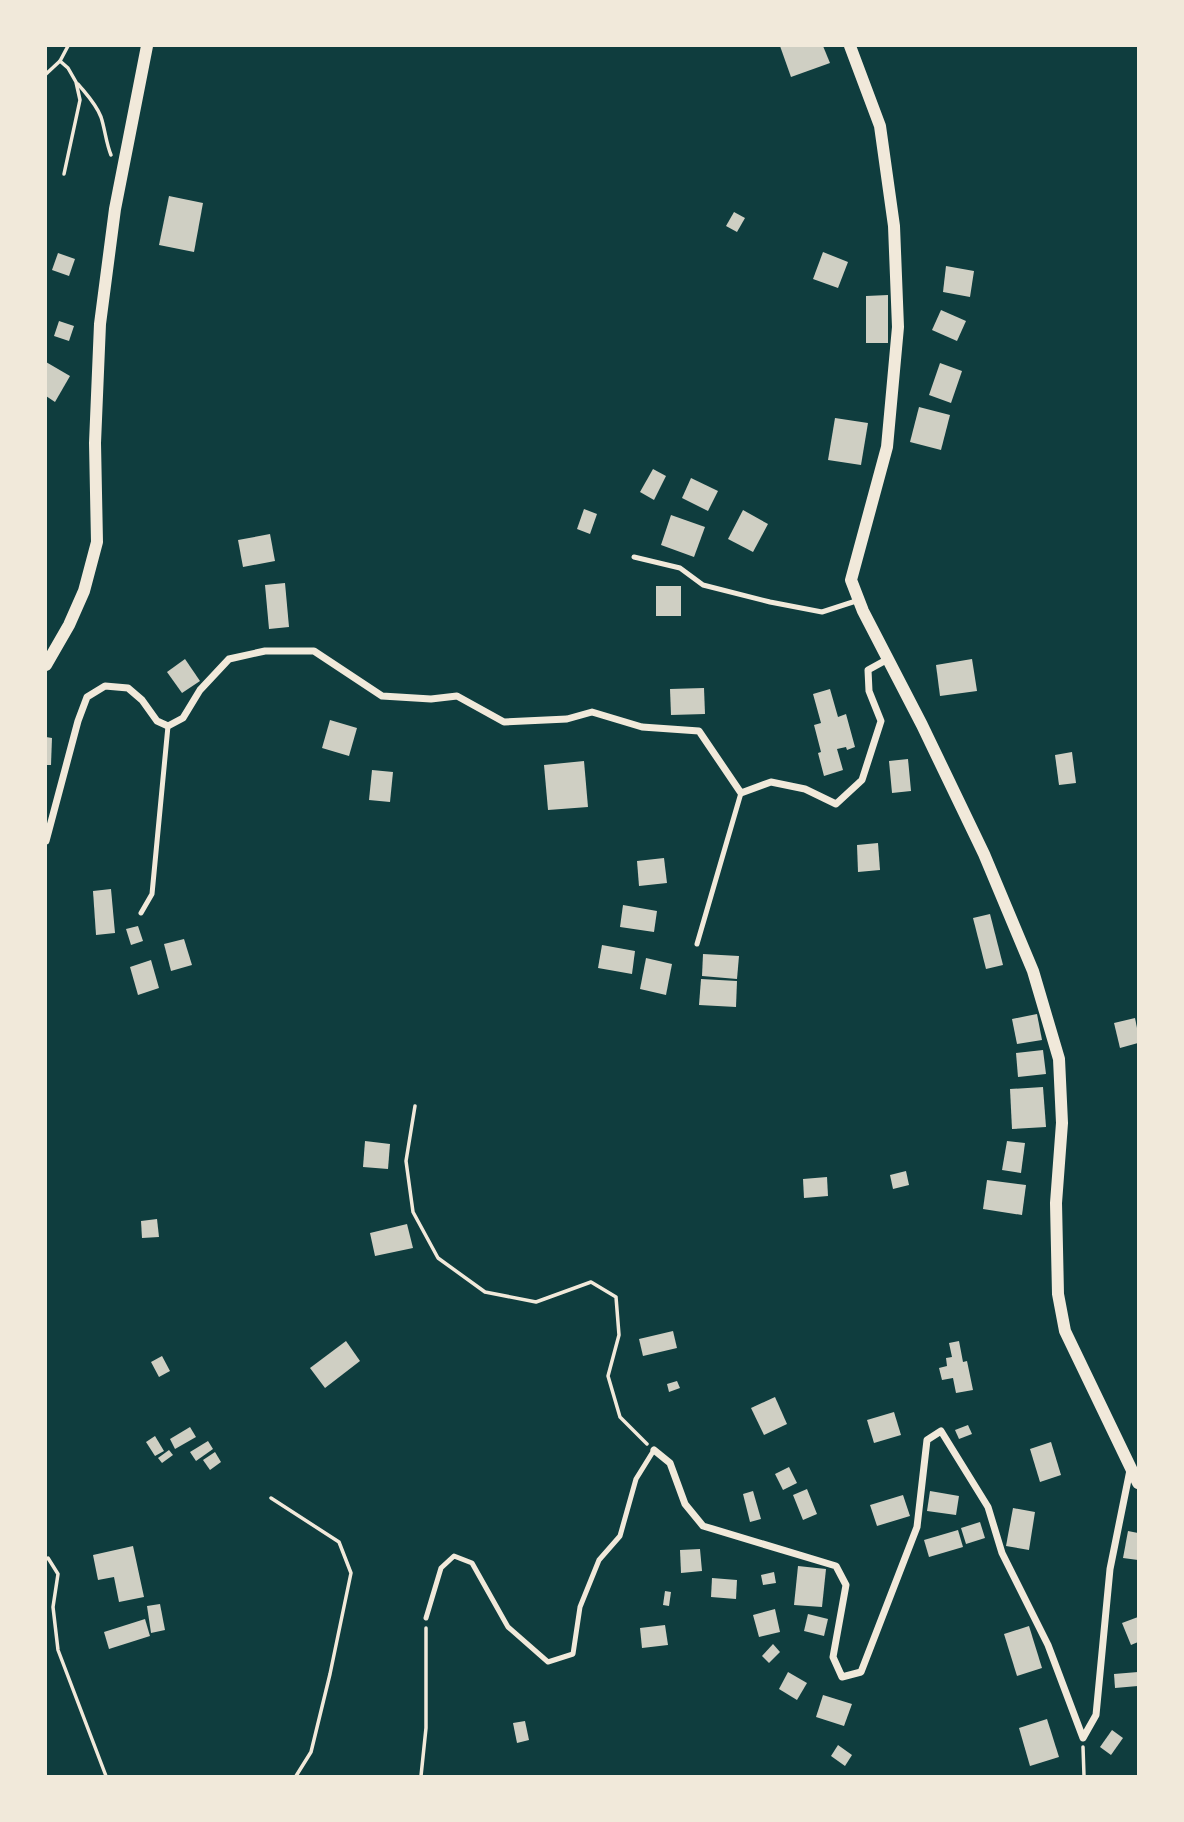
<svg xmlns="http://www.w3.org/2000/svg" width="1184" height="1822" font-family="'Open Sans',sans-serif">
  <rect width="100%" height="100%" fill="#0f3d3e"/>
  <g fill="#cfcfc3">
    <path d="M780,46H823L830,63L791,77Z"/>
    <path d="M169,196L203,203L194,252L159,245Z"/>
    <path d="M734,212L745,218L737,232L726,226Z"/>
    <path d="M823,252L848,262L838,288L813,279Z"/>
    <path d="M58,253L75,259L69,276L52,270Z"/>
    <path d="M946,266L974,271L970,297L943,292Z"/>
    <path d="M888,295V343H866V296Z"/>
    <path d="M941,310L966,321L957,341L932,330Z"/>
    <path d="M59,321L74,326L69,341L54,336Z"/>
    <path d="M46,362L70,376L55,402L46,396Z"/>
    <path d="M940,363L962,371L951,403L929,395Z"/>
    <path d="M919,407L950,415L941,450L910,442Z"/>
    <path d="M835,418L868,423L861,465L828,460Z"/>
    <path d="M653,469L666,476L654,500L640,492Z"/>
    <path d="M691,478L718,491L708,511L682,498Z"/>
    <path d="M584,509L597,514L590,534L577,529Z"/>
    <path d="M743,510L768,524L753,552L728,539Z"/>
    <path d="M671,515L705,527L694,557L661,545Z"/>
    <path d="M270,534L275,561L243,567L238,540Z"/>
    <path d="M285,583L289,627L269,629L265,585Z"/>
    <rect x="656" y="586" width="25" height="30"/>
    <path d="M185,659L200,681L182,693L167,672Z"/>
    <path d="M972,659L977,691L940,696L936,665Z"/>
    <path d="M704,688L705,714L671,715L670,689Z"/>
    <path d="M830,689L838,717L846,714L855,747L847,750L846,747L837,749L843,770L824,776L818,753L821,752L814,725L821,723L813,694Z"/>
    <path d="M330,720L357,728L349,756L322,748Z"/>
    <path d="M46,737L52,738L51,765H46Z"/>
    <path d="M1072,752L1076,783L1059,785L1055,755Z"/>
    <path d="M908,759L911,791L892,793L889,761Z"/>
    <path d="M584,761L588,807L548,810L544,765Z"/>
    <path d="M372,770L393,772L390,802L369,800Z"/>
    <path d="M878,843L880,870L858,872L857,845Z"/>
    <path d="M664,858L667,883L639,886L637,861Z"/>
    <path d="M111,889L115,933L96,935L93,891Z"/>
    <path d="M623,905L657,911L654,932L620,927Z"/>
    <path d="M990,914L1003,965L986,969L973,918Z"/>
    <path d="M138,926L143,941L131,945L126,929Z"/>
    <path d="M184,939L192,965L171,971L164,944Z"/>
    <path d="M602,945L635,951L632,974L598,968Z"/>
    <path d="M703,954L739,956L737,979L702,976Z"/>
    <path d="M646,958L672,964L666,995L640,989Z"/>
    <path d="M151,960L159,988L138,995L130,967Z"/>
    <path d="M701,979L737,981L736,1007L699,1005Z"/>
    <path d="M1037,1014L1042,1040L1017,1044L1012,1019Z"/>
    <path d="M1135,1018L1138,1033V1043L1120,1048L1114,1023Z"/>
    <path d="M1043,1050L1046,1074L1018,1077L1016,1053Z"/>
    <path d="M1043,1087L1046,1127L1012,1129L1010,1089Z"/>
    <path d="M365,1141L390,1144L388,1169L363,1167Z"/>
    <path d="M1007,1141L1025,1143L1021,1173L1002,1170Z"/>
    <path d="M906,1171L909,1185L893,1189L890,1175Z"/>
    <path d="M827,1177L828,1196L804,1198L803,1179Z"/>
    <path d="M987,1180L1026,1185L1022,1215L983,1209Z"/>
    <path d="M157,1219L159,1237L142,1238L141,1221Z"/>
    <path d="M407,1224L413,1248L375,1256L370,1233Z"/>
    <path d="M673,1331L677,1348L643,1356L639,1339Z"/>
    <path d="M346,1341L360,1361L325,1388L310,1368Z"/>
    <path d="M959,1341L963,1362L967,1361L973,1390L956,1393L953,1378L942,1380L939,1368L947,1366L946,1358L952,1357L949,1343Z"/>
    <path d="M162,1356L170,1371L159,1377L151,1362Z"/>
    <path d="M677,1381L680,1388L669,1392L667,1384Z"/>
    <path d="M775,1397L787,1424L764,1435L751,1408Z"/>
    <path d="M894,1412L901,1435L874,1443L867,1420Z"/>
    <path d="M968,1425L972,1434L959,1439L955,1430Z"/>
    <path d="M190,1427L196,1437L175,1449L170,1439Z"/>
    <path d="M155,1436L164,1451L155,1456L146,1442Z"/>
    <path d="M208,1441L213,1449L196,1461L190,1452Z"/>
    <path d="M1051,1442L1061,1475L1040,1482L1030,1449Z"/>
    <path d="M169,1450L173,1455L162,1463L158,1458Z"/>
    <path d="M215,1452L221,1462L210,1470L203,1460Z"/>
    <path d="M789,1467L797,1483L783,1490L775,1474Z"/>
    <path d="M807,1489L817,1514L803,1520L793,1495Z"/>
    <path d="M753,1491L761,1519L750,1522L743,1494Z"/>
    <path d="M930,1491L959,1496L956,1515L927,1511Z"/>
    <path d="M903,1495L910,1516L877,1526L870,1505Z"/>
    <path d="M1013,1508L1035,1512L1029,1550L1006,1546Z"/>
    <path d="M980,1522L985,1538L966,1544L961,1528Z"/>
    <path d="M958,1530L963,1547L929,1557L924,1540Z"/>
    <path d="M1128,1531L1138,1533V1560L1123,1558Z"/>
    <path d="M133,1546L144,1597L119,1602L114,1577L98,1580L93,1555Z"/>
    <path d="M700,1549L702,1571L681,1573L680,1550Z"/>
    <path d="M798,1566L826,1569L822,1607L794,1605Z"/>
    <path d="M774,1572L776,1583L763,1585L761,1575Z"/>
    <path d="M712,1578L737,1580L736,1599L711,1597Z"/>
    <path d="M665,1591L671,1592L669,1606L663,1605Z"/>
    <path d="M160,1604L165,1630L151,1633L147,1606Z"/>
    <path d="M775,1609L780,1632L759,1637L753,1615Z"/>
    <path d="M808,1614L828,1619L824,1636L804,1631Z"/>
    <path d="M1138,1617V1642L1131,1645L1122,1623Z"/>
    <path d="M145,1619L150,1636L109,1649L104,1632Z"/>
    <path d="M665,1625L668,1645L642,1648L640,1628Z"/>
    <path d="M1029,1626L1042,1668L1017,1676L1004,1634Z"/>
    <path d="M773,1644L780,1652L769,1663L762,1656Z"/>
    <path d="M788,1672L807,1683L797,1700L779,1689Z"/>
    <path d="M1138,1672V1686L1115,1688L1114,1674Z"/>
    <path d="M823,1695L852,1704L844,1726L816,1717Z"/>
    <path d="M1047,1719L1059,1757L1030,1766L1019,1728Z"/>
    <path d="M525,1721L529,1740L517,1743L513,1723Z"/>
    <path d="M1112,1730L1123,1738L1111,1755L1100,1747Z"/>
    <path d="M838,1745L852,1755L845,1766L831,1756Z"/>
  </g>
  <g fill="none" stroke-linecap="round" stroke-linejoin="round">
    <g stroke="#f1e9da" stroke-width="3.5">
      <path d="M60,61L68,68L76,82L80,100L64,174"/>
      <path d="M46,74L60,61L68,46"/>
      <path d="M78,84C87,95 96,104 101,117C105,129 106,143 111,155"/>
      <path d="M415,1106L406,1161L413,1212L438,1258L485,1292L536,1302L591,1282L616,1297L619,1335L608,1376L620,1417L647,1444"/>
      <path d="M271,1498L339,1542L351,1573L330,1674L311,1752L296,1776"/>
      <path d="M46,1559L48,1558L58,1574L53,1607L58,1650L106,1776"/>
      <path d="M1083,1747L1084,1776"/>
      <path d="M421,1776L426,1728V1628"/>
    </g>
    <g stroke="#f1e9da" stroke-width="5">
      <path d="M634,557L680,568L703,585L770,602L822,612L859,600"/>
      <path d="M141,913L152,894L168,726"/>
      <path d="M697,944L741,793"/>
      <path d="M426,1618L441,1568L454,1556L472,1563L508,1627L548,1662L573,1654L580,1607L599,1560L620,1536L636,1479L654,1450"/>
    </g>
    <g stroke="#f1e9da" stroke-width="7">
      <path d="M46,841L78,721L87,697L105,686L128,688L142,700L157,721L168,726L183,718L200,690L229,659L265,651H314L382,696L431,699L457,696L504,722L567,719L592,712L642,727L699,731L741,793L771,782L805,789L836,804L862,780L881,721L869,691L868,670L888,659"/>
      <path d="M654,1450L670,1463L685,1504L703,1526L836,1566L846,1585L833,1657L842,1677L861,1672L917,1527L927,1440L941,1431L988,1507L1002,1553L1048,1645L1083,1738L1096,1715L1110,1569L1130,1470"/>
    </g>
    <g stroke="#f1e9da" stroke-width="12">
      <path d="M850,46L880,126L894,226L898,327L887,447L851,580L863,611L922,725L984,854L1033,971L1059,1059L1062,1123L1056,1203L1058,1294L1065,1331L1138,1483"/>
      <path d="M46,665L69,625L84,591L97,542L95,443L100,324L115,209L147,46"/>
    </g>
  </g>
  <rect width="1184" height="1822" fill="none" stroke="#f1e9da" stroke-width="94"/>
</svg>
